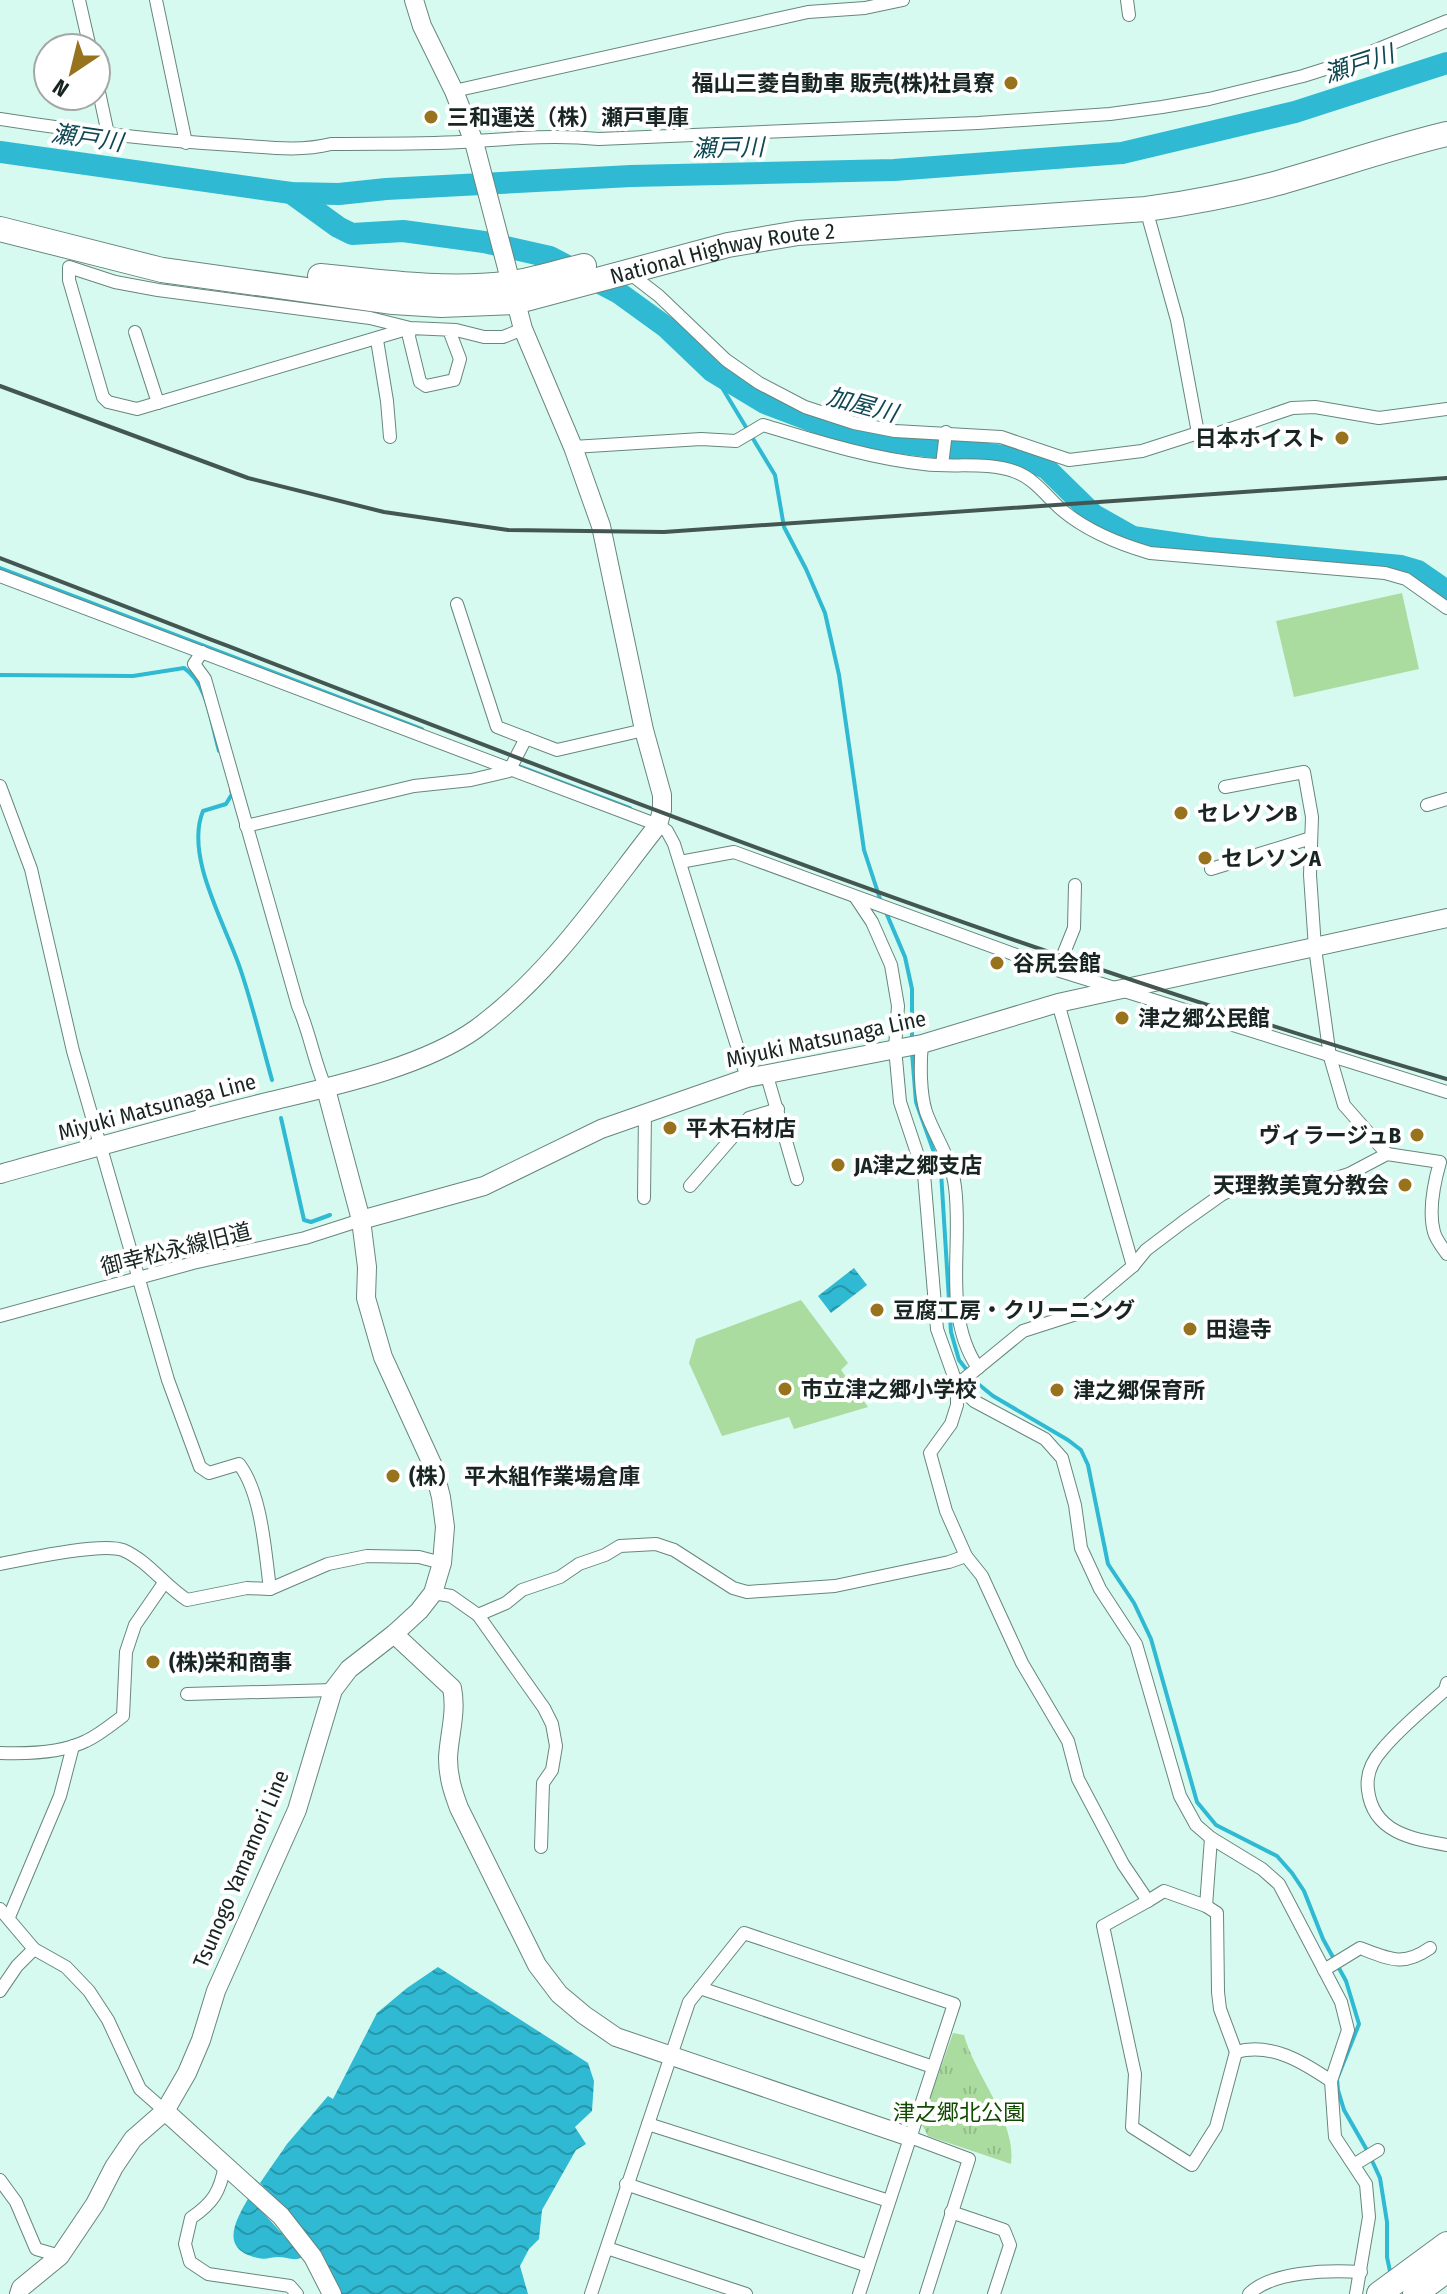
<svg xmlns="http://www.w3.org/2000/svg" width="1447" height="2294" font-family="'Fira Sans Condensed','Noto Sans JP',sans-serif">
  <defs>
    <pattern id="grass-tufts" width="24" height="20" patternUnits="userSpaceOnUse" patternTransform="scale(2)"><rect width="24" height="20" fill="#abdc9f"/><path d="M3 7l-1-3M5 7V3M7 7l1-3M15 17l-1-3M17 17v-4M19 17l1-3" fill="none" stroke="#92bd89"/></pattern>
    <pattern id="water-waves" width="16" height="10" patternUnits="userSpaceOnUse" patternTransform="scale(2)"><rect width="16" height="10" fill="#2fb9d2"/><path d="M0 5q4-4 8 0t8 0" fill="none" stroke="#2796aa"/></pattern>
  </defs>
  <rect width="100%" height="100%" fill="#d7faf0"/>
  <path fill="url(#grass-tufts)" d="M953,2033L964,2035C975,2076 1017,2122 1011,2164L928,2136L921,2123Z"/>
  <g fill="#abdc9f">
    <path d="M1402,593L1419,669L1294,697L1276,621Z"/>
    <path d="M801,1300L848,1363L841,1370L868,1407L794,1429L789,1417L722,1436L689,1363L696,1339Z"/>
  </g>
  <g fill="url(#water-waves)">
    <path d="M854,1268L867,1285L831,1313L818,1296Z"/>
    <path d="M438,1967L588,2063L594,2081L592,2111L575,2127L586,2144L576,2150L542,2210L539,2239L529,2249L520,2266L528,2294H342C317,2246 298,2221 260,2183L287,2144L328,2096L333,2099L377,2013L407,1988Z"/>
    <path d="M249,2197L303,2257C293,2262 288,2257 278,2257C272,2257 265,2260 258,2258C218,2249 236,2220 249,2197Z"/>
  </g>
  <g fill="none" stroke-linecap="round" stroke-linejoin="round">
    <g stroke="#2fb9d2" stroke-width="4">
      <path d="M712,371L775,475L784,527L806,569L825,613L839,675L864,850L881,902"/>
      <path d="M0,568L422,729"/>
      <path d="M0,675L133,676L184,668C208,684 211,724 219,751"/>
      <path d="M516,765L630,808"/>
      <path d="M231,790L232,794L226,804L203,811C184,857 227,927 241,971C253,1007 262,1044 272,1080"/>
      <path d="M885,910L905,957L912,989V1040"/>
      <path d="M912,1053L916,1102L941,1172L951,1332L959,1360L977,1383L993,1396L1068,1440L1081,1450L1088,1465L1108,1564L1134,1603L1151,1639L1197,1802L1216,1825L1277,1856L1292,1873L1304,1891L1323,1939L1346,1981L1359,2024L1337,2079L1338,2090L1344,2110L1368,2152L1380,2178L1387,2222V2257L1391,2276"/>
      <path d="M281,1118L304,1220L311,1222L330,1215"/>
    </g>
    <g stroke="#2fb9d2" stroke-width="22">
      <path d="M0,152L291,193L339,194L386,189L631,176L894,170L1122,153L1295,112L1447,63"/>
      <path d="M291,193L338,227L352,234L403,231L484,242L550,257L619,293L666,327L712,371L765,403L836,430L879,440L1020,458L1046,468L1094,515L1133,537L1207,548L1401,566L1418,571L1447,591"/>
    </g>
    <defs>
      <g id="street">
        <path d="M79,0L90,48"/>
        <path d="M156,0L186,143"/>
        <path d="M1127,0L1129,15"/>
        <path d="M96,78L108,134"/>
        <path d="M454,91L808,12L865,8L903,0"/>
        <path d="M0,119C77,131 155,141 233,145C266,147 299,152 331,144C379,143 427,145 474,141C517,138 556,135 599,139L978,123L1110,114L1162,107L1209,99L1303,76L1344,63L1447,21"/>
        <path d="M1146,209L1177,320L1198,433"/>
        <path d="M628,272L659,296L726,360L759,383L805,407L854,423L895,431L1001,437L1069,460L1142,451L1198,433L1207,437L1292,408L1315,407L1379,418L1447,409"/>
        <path d="M449,330L460,359L454,380L426,386L420,382L409,337L410,328L137,409L108,402L103,397L69,280V267L115,282L158,290L370,318L410,328L456,330L484,337H503L523,329"/>
        <path d="M135,332L158,403"/>
        <path d="M377,340L387,401L390,437"/>
        <path d="M573,447L701,439L736,441L763,425C816,441 869,458 924,464C954,468 986,461 1016,472C1035,479 1047,497 1062,510C1088,532 1119,544 1150,553L1385,573L1406,579L1447,608"/>
        <path d="M942,465L946,432"/>
        <path d="M0,576L658,825L667,831L674,844L747,1078"/>
        <path d="M457,604L497,727L557,750L644,730"/>
        <path d="M202,652L194,664L205,679L298,1006C310,1033 314,1062 326,1089"/>
        <path d="M0,786L31,869L73,1051L168,1380L200,1467L209,1473L239,1464C262,1494 265,1552 270,1589"/>
        <path d="M1225,787L1304,772L1312,817L1310,875L1315,948L1330,1057L1344,1105L1387,1154"/>
        <path d="M1427,805L1447,799"/>
        <path d="M246,826L414,786L471,780L509,771L526,738"/>
        <path d="M680,862L734,852L1057,970L1447,1092"/>
        <path d="M1211,869L1311,838"/>
        <path d="M856,898L872,922L891,965L898,1006L895,1048L900,1102L924,1174L937,1329L957,1385V1405L951,1424L930,1453L946,1511L966,1556L982,1576L1022,1663L1068,1741L1078,1779L1123,1864L1148,1901L1164,1891L1206,1906L1217,1913L1218,1992L1220,2009L1236,2052C1271,2042 1303,2062 1331,2081"/>
        <path d="M1057,970L1074,928L1075,885"/>
        <path d="M1058,1003L1133,1266"/>
        <path d="M922,1044C920,1064 920,1093 926,1112C935,1137 952,1160 955,1187C963,1247 942,1315 978,1368"/>
        <path d="M767,1076L797,1179"/>
        <path d="M690,1186L749,1118L778,1109"/>
        <path d="M644,1198L645,1111"/>
        <path d="M0,1316L193,1263L305,1238L361,1220"/>
        <path d="M957,1385L974,1401L1045,1439L1062,1458L1075,1505L1081,1548L1100,1589L1136,1644L1180,1796L1196,1825L1211,1838L1262,1869L1279,1884L1341,2002L1348,2030L1331,2081L1335,2137L1366,2184L1369,2217L1356,2294"/>
        <path d="M957,1385L1023,1331L1076,1314L1133,1266L1146,1250L1183,1222L1221,1195L1244,1183L1306,1188L1349,1174L1387,1154L1440,1162C1434,1183 1428,1210 1434,1232C1436,1240 1443,1248 1447,1254"/>
        <path d="M0,1564C25,1559 102,1542 123,1550C148,1561 164,1585 187,1600L247,1588L270,1589L328,1564L367,1556L419,1557L442,1563"/>
        <path d="M433,1593L451,1596L478,1615L506,1603L522,1590L560,1577L579,1564L605,1555L620,1546L656,1544L674,1550L733,1588L747,1592L835,1586L949,1562L966,1556"/>
        <path d="M478,1615L544,1708L552,1724L556,1746L552,1770L543,1783L541,1847"/>
        <path d="M1447,1683L1445,1690C1424,1709 1400,1728 1382,1750C1372,1761 1366,1775 1368,1790C1373,1832 1411,1839 1447,1845"/>
        <path d="M187,1694L333,1690"/>
        <path d="M0,1753C27,1754 62,1753 86,1741C99,1735 111,1725 123,1716L126,1652L135,1625L164,1583"/>
        <path d="M1148,1901L1103,1926L1135,2074L1132,2127L1192,2165L1216,2127L1236,2052"/>
        <path d="M1206,1906L1211,1838"/>
        <path d="M0,1909L34,1949L66,1967L89,1991L108,2020L140,2089L165,2111"/>
        <path d="M9,1917L60,1796L73,1746"/>
        <path d="M1324,1970L1360,1948C1389,1959 1403,1967 1430,1948"/>
        <path d="M700,1988L933,2067"/>
        <path d="M0,1991L17,1966L34,1949"/>
        <path d="M648,2124L889,2201"/>
        <path d="M910,2137L969,2159L926,2294"/>
        <path d="M1355,2164L1378,2150"/>
        <path d="M225,2165C220,2192 213,2203 191,2218L185,2244L190,2262L208,2274L290,2286L297,2294"/>
        <path d="M0,2180L16,2202L36,2249L60,2256"/>
        <path d="M626,2184L868,2266"/>
        <path d="M951,2212L1004,2230L1010,2245L994,2294"/>
        <path d="M607,2248L746,2294"/>
        <path d="M591,2294L689,2002L744,1933L954,2004L859,2294"/>
        <path d="M1249,2294C1272,2271 1329,2270 1361,2272"/>
      </g>
      <g id="secondary">
        <path d="M0,1174C90,1149 180,1123 271,1101C334,1086 423,1067 476,1029C550,975 602,896 658,825L662,810V795L644,730L601,526L573,447L523,329L474,142L454,91L422,26L414,0"/>
        <path d="M361,1220L484,1186L601,1129L747,1078L922,1044L1058,1003L1447,918"/>
        <path d="M394,1634L452,1688C457,1712 449,1735 448,1758C448,1777 453,1792 459,1808L537,1965L559,1994L584,2015L616,2037L910,2137"/>
        <path d="M165,2111L281,2216L313,2257L332,2294"/>
        <path d="M19,2294L21,2288L60,2256L95,2204L114,2167L133,2139L165,2111L187,2073L201,2040L216,1991L297,1810L333,1690L349,1669L394,1634L419,1611L433,1593L442,1563L445,1527L441,1497L433,1466L383,1357L366,1298L367,1267L361,1220L326,1089"/>
      </g>
      <g id="highway">
        <path id="s1" d="M0,229L162,270L393,302L441,305L515,302L728,245L798,233L1146,209C1189,203 1232,195 1274,184C1332,168 1388,148 1447,134"/>
        <path d="M320,276C382,282 443,291 506,284C532,281 558,272 584,266"/>
        <path d="M1379,2294L1447,2244"/>
        <path d="M1415,2294L1447,2270"/>
      </g>
    </defs>
    <use href="#street" stroke="#67867e" stroke-width="14"/>
    <use href="#secondary" stroke="#67867e" stroke-width="20"/>
    <use href="#highway" stroke="#67867e" stroke-width="26"/>
    <use href="#street" stroke="#fff" stroke-width="12"/>
    <use href="#secondary" stroke="#fff" stroke-width="18"/>
    <use href="#highway" stroke="#fff" stroke-width="24"/>
    <g stroke="#445651" stroke-width="4">
      <path d="M0,386L248,478L384,512L508,530L664,532L1447,478"/>
      <path d="M0,558C479,742 954,935 1447,1079"/>
    </g>
  </g>
  <g fill="#97731d" stroke="#fff" stroke-width="3">
    <circle cx="1011" cy="83" r="8"/>
    <circle cx="431" cy="117" r="8"/>
    <circle cx="1342" cy="438" r="8"/>
    <circle cx="1181" cy="813" r="8"/>
    <circle cx="1205" cy="858" r="8"/>
    <circle cx="997" cy="963" r="8"/>
    <circle cx="1122" cy="1018" r="8"/>
    <circle cx="670" cy="1128" r="8"/>
    <circle cx="1417" cy="1135" r="8"/>
    <circle cx="838" cy="1165" r="8"/>
    <circle cx="1405" cy="1185" r="8"/>
    <circle cx="877" cy="1310" r="8"/>
    <circle cx="1190" cy="1329" r="8"/>
    <circle cx="785" cy="1389" r="8"/>
    <circle cx="1057" cy="1390" r="8"/>
    <circle cx="393" cy="1476" r="8"/>
    <circle cx="153" cy="1662" r="8"/>
  </g>
  <g text-anchor="middle" dominant-baseline="central" stroke-width="8" stroke-linejoin="round" paint-order="stroke">
    <g font-size="22" font-weight="bold" fill="#182522" stroke="#fff" text-anchor="start">
      <text x="995" y="83" text-anchor="end">福山三菱自動車 販売(株)社員寮</text>
      <text x="447" y="117">三和運送（株）瀬戸車庫</text>
      <text x="1326" y="438" text-anchor="end">日本ホイスト</text>
      <text x="1197" y="813">セレソンB</text>
      <text x="1221" y="858">セレソンA</text>
      <text x="1013" y="963">谷尻会館</text>
      <text x="1138" y="1018">津之郷公民館</text>
      <text x="686" y="1128">平木石材店</text>
      <text x="1401" y="1135" text-anchor="end">ヴィラージュB</text>
      <text x="854" y="1165">JA津之郷支店</text>
      <text x="1389" y="1185" text-anchor="end">天理教美寛分教会</text>
      <text x="893" y="1310">豆腐工房・クリーニング</text>
      <text x="1206" y="1329">田邉寺</text>
      <text x="801" y="1389">市立津之郷小学校</text>
      <text x="1073" y="1390">津之郷保育所</text>
      <text x="409" y="1476">(株） 平木組作業場倉庫</text>
      <text x="169" y="1662">(株)栄和商事</text>
    </g>
    <g font-size="22" fill="#182522" stroke="#fff">
      <text stroke="none"><textPath href="#s1" startOffset="736">National Highway Route 2</textPath></text>
      <text transform="translate(826 1039) rotate(-12)">Miyuki Matsunaga Line</text>
      <text transform="translate(157 1107) rotate(-15)">Miyuki Matsunaga Line</text>
      <text transform="translate(176 1249) rotate(-14)">御幸松永線旧道</text>
      <text transform="translate(241 1869) rotate(-67)">Tsunogo Yamamori Line</text>
    </g>
    <g font-size="22" fill="#114b00" stroke="#fff">
      <text x="959" y="2112">津之郷北公園</text>
    </g>
    <g font-size="24" font-style="italic" fill="#0f4853" stroke="#fff">
      <text transform="translate(1359 64) rotate(-18)">瀬戸川</text>
      <text transform="translate(87 138) rotate(8)">瀬戸川</text>
      <text transform="translate(728 148) rotate(-1)">瀬戸川</text>
      <text transform="translate(862 405) rotate(15)">加屋川</text>
    </g>
  </g>
  <g transform="translate(72 72) rotate(215)"><circle r="38" fill="#ffffff" stroke="#a3a8a7" stroke-width="2"/>
  <path d="M0-6L14 30L0 20L-14 30Z" fill="#97731d"/>
  <text y="-12" font-size="22" font-weight="bold" text-anchor="middle" fill="#182522">N</text>
  </g>
</svg>
